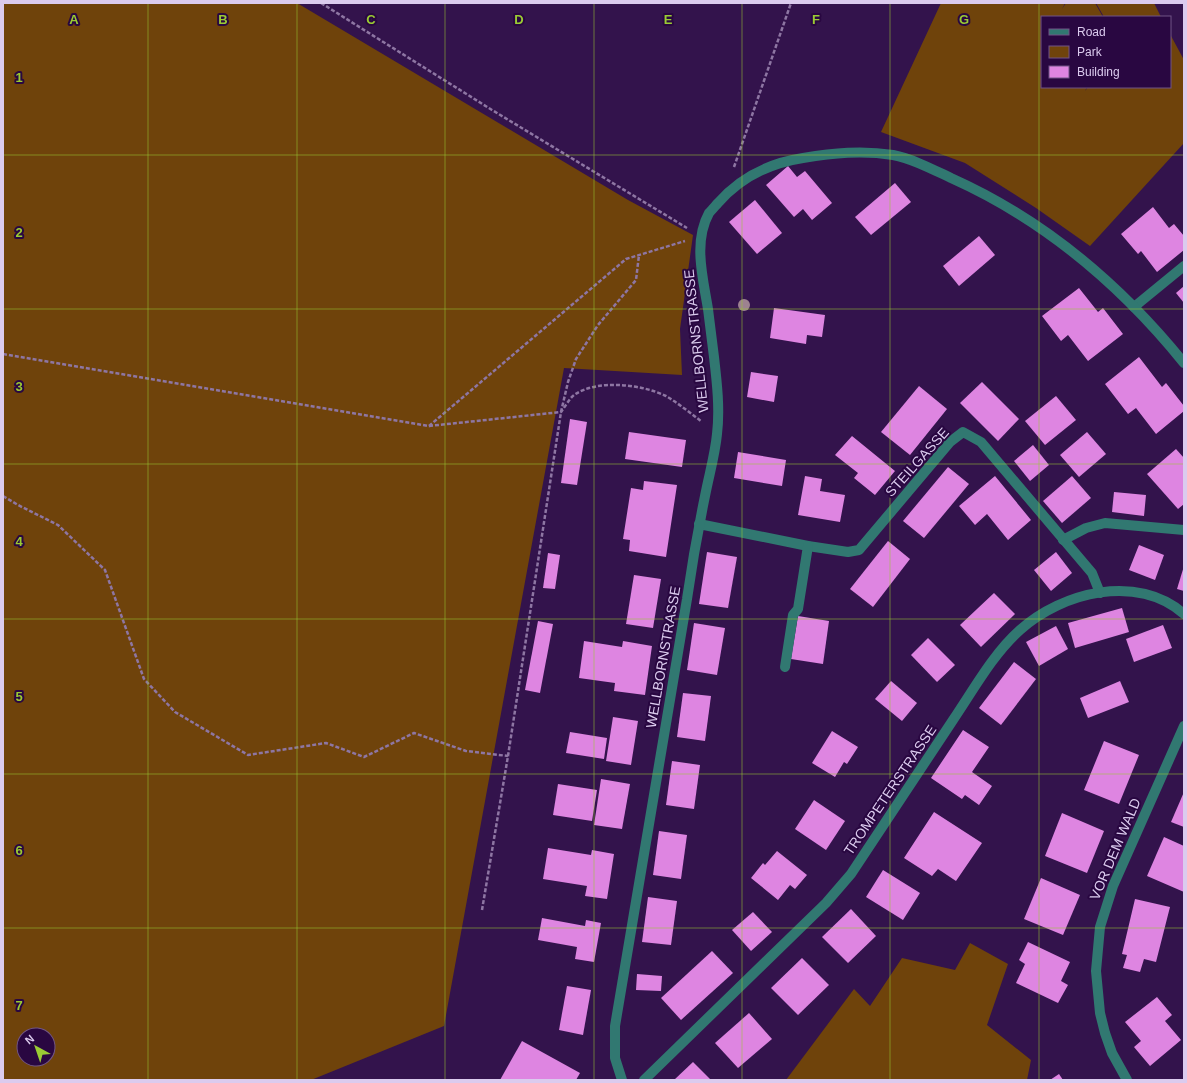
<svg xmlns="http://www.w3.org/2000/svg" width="1187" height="1083" font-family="Arial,sans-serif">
  <rect width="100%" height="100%" fill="#33134c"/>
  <g fill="#6f430b" fill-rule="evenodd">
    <path d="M3,3H297L628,200L693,235L680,329L682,375L564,368L444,1026L311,1080H3ZM24,1035H48V1059H24Z"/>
    <path d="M941,3H1065L1062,9L1066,3H1095L1103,17H1042V87H1087L1085,91L1088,87H1170V34L1184,60V143L1090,246L1036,208L965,163L881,132Z"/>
    <path d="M1096,3H1154L1161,17H1104Z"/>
    <path d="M970,943L1008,964L987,1025L1031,1060L1027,1080H786L854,989L870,1006L902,958L955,970Z"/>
  </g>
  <g fill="#de85e1">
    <path d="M788,166L797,177L805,171L832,203L812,220L803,209L794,217L766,185Z"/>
    <path d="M895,183L911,202L871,235L855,217Z"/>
    <path d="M755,200L782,233L757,254L729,222Z"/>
    <path d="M1153,207L1169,228L1174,224L1184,236V250L1157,272L1141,251L1138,254L1121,234Z"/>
    <path d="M979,236L995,255L959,286L943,266Z"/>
    <path d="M1184,286V303L1176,293Z"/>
    <path d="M1079,288L1098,312L1103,308L1123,334L1088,361L1068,335L1061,341L1042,316Z"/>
    <path d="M774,308L825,315L822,337L807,335L806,344L770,338Z"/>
    <path d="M1139,357L1162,387L1166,383L1184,406V411L1156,434L1136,408L1128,414L1105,384Z"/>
    <path d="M751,372L778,376L774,402L747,397Z"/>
    <path d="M982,382L1019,419L998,441L960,403Z"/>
    <path d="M919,386L947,409L910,455L881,432Z"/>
    <path d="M1056,396L1076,420L1045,445L1025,421Z"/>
    <path d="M570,419L587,422L577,485L561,483Z"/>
    <path d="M629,432L686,440L682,467L625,459Z"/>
    <path d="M1087,432L1106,454L1079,477L1060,455Z"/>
    <path d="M852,436L895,471L875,495L854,478L858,473L835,455Z"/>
    <path d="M1033,445L1049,465L1030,481L1014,461Z"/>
    <path d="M1176,449L1184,458V504L1178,509L1147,474Z"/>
    <path d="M738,452L786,460L782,486L734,478Z"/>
    <path d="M948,467L969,484L924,538L903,521Z"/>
    <path d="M805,476L822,479L820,491L845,495L840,522L798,515Z"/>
    <path d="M995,476L1031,520L1008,540L987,514L975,525L959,506Z"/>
    <path d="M1072,476L1091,498L1062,523L1043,501Z"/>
    <path d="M644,481L677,485L666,557L629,551L630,540L623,539L631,488L643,490Z"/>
    <path d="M1114,492L1146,495L1144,516L1112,512Z"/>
    <path d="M888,541L910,559L873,607L850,589Z"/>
    <path d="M1139,545L1164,555L1155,580L1129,570Z"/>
    <path d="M707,552L737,557L728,608L699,604Z"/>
    <path d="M1056,552L1072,573L1051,591L1034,570Z"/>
    <path d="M548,553L560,555L555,589L543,588Z"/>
    <path d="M1184,566V591L1177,589Z"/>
    <path d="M634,575L661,579L653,628L626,624Z"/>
    <path d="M994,593L1015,614L981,647L960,625Z"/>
    <path d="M1122,608L1129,632L1075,648L1068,623Z"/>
    <path d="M798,616L829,621L823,664L791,659Z"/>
    <path d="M538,621L553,624L540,693L525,690Z"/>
    <path d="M694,623L725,628L717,675L687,670Z"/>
    <path d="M1163,625L1172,648L1134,662L1126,639Z"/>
    <path d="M1056,626L1068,649L1039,666L1026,642Z"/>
    <path d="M928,638L955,665L937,682L911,655Z"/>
    <path d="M584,641L622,647L623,641L652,646L645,695L614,691L615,683L579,678Z"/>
    <path d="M1014,662L1036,679L1001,725L979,708Z"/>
    <path d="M891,681L917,703L902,721L875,699Z"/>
    <path d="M1120,681L1129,702L1088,718L1080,698Z"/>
    <path d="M683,693L711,696L705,741L677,737Z"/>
    <path d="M613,717L638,721L631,765L606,761Z"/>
    <path d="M963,730L989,747L972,772L992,786L979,805L965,795L962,799L931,778Z"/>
    <path d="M832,731L858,747L847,764L844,762L835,777L812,763Z"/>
    <path d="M570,732L607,738L604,759L566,753Z"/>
    <path d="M1104,741L1139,755L1119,804L1084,790Z"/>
    <path d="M672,761L700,765L694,809L666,805Z"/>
    <path d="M601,779L630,784L622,829L594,825Z"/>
    <path d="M558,784L597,790L592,821L553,815Z"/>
    <path d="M1184,792V827L1171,822Z"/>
    <path d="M814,800L845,821L826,850L795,829Z"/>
    <path d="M934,812L982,843L956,881L938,869L932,876L904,858Z"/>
    <path d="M1062,813L1104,831L1087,873L1045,856Z"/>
    <path d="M659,831L687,835L681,879L653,875Z"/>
    <path d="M1164,837L1184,846V892L1147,876Z"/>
    <path d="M548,848L591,855L592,850L614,854L607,899L585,896L587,886L543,879Z"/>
    <path d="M777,851L807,875L795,889L790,885L778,900L751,878L763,863L765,865Z"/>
    <path d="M883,870L920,893L903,920L866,897Z"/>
    <path d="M1041,878L1080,895L1063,935L1024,919Z"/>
    <path d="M648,897L677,901L671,945L642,942Z"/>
    <path d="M1135,899L1170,907L1156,962L1144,959L1140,972L1123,968L1127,955L1122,954Z"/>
    <path d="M851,909L876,936L848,963L822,937Z"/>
    <path d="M753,912L772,932L751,951L732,930Z"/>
    <path d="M542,918L585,926L586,920L601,923L594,962L575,959L577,947L538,940Z"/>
    <path d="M1028,942L1070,962L1061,981L1068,985L1058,1003L1016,983L1025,964L1019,960Z"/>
    <path d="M712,951L733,973L681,1020L661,998Z"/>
    <path d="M802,958L829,985L798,1015L771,988Z"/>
    <path d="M637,974L662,976L661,991L636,990Z"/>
    <path d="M567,986L591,990L583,1035L559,1030Z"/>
    <path d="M1157,997L1172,1015L1165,1021L1181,1040L1150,1066L1134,1047L1141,1041L1125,1022Z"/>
    <path d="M749,1013L772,1039L738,1068L715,1043Z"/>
    <path d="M522,1041L580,1073L576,1080H500Z"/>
    <path d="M693,1062L711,1080H674Z"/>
    <path d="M1059,1074L1063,1080H1050Z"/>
  </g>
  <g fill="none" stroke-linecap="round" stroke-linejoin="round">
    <g stroke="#8e76a3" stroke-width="2.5" stroke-dasharray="4 2" stroke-linecap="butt">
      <path d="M321,3L492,110L687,228"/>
      <path d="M734,167L791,3"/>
      <path d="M3,354L429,426L626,259L685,241"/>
      <path d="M429,426L561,412C565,407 569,399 574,395C597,379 641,384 666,396C678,403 690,413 701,421"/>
      <path d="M3,496L18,505L58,525L105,570L144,679L175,712L248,755L326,743L364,757L414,733L466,751L508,756"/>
      <path d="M482,910L508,756L561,412L568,382L576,359L598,325L636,280L639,255"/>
    </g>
    <g stroke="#317871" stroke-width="10">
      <path d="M1134,307L1184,266"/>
      <path d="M699,524L808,546L848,552L859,550L950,442L963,432L981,442L1092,573L1100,593"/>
      <path d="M1063,540L1086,528L1105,523L1184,530"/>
      <path d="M785,667L793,615L798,609L808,546"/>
      <path d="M622,1080L615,1058V1026C639,883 663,741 687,599C692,564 698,530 705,496C709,475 715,455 717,434C720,409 717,383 714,357C712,341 710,325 708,309C703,278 693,242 709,213C710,212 717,204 718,203C740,178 770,163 803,158C833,153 862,150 893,155C913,159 932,169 951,178C1045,220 1120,284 1184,363"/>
      <path d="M644,1080L826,903L851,874C885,823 919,771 953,720C974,689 993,654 1020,630C1062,592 1138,573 1184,614"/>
      <path d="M1127,1080L1112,1053L1105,1033L1100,1013L1096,971L1100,927L1113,886L1184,726"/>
    </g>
  </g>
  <circle fill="#9d8290" cx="744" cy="305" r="6"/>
  <path fill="none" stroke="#9acb34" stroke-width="1" stroke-opacity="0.55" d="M148,3V1080M297,3V1080M445,3V1080M594,3V1080M742,3V1080M890,3V1080M1039,3V1080M3,155H1184M3,309H1184M3,464H1184M3,619H1184M3,774H1184M3,928H1184"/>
  <g text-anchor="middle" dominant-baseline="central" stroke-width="4" stroke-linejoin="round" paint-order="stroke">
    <g font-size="14" fill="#dbcbee" stroke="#290741">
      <text transform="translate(696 341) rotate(-96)">WELLBORNSTRASSE</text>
      <text transform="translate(917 462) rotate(-48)">STEILGASSE</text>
      <text transform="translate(663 657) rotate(-80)">WELLBORNSTRASSE</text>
      <text transform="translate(890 790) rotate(-56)">TROMPETERSTRASSE</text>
      <text transform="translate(1115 849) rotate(-67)">VOR DEM WALD</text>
    </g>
  </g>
  <g font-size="13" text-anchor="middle" font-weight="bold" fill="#9acb34" stroke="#290741" stroke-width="4" stroke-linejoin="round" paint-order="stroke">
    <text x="74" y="24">A</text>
    <text x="223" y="24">B</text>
    <text x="371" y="24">C</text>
    <text x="519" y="24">D</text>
    <text x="668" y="24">E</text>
    <text x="816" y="24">F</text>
    <text x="964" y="24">G</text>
    <text x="19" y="82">1</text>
    <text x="19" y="237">2</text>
    <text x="19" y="391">3</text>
    <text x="19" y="546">4</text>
    <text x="19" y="701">5</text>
    <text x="19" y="855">6</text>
    <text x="19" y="1010">7</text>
  </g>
  <rect width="1187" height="1083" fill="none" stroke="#dbcbee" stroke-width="8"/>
  <rect x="1041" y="16" width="130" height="72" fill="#290741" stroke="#705586"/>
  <rect x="1049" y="29" width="20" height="6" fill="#317871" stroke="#705586"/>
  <text x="1077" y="36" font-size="12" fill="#dbcbee">Road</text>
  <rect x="1049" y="46" width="20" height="12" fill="#6f430b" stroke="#705586"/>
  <text x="1077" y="56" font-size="12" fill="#dbcbee">Park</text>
  <rect x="1049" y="66" width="20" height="12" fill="#de85e1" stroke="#705586"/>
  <text x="1077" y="76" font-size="12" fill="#dbcbee">Building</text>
  <g transform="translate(36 1047) rotate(320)"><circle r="19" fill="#290741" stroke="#705586"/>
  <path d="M0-3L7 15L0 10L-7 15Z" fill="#9acb34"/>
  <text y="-6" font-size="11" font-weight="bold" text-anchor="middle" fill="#dbcbee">N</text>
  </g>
</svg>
